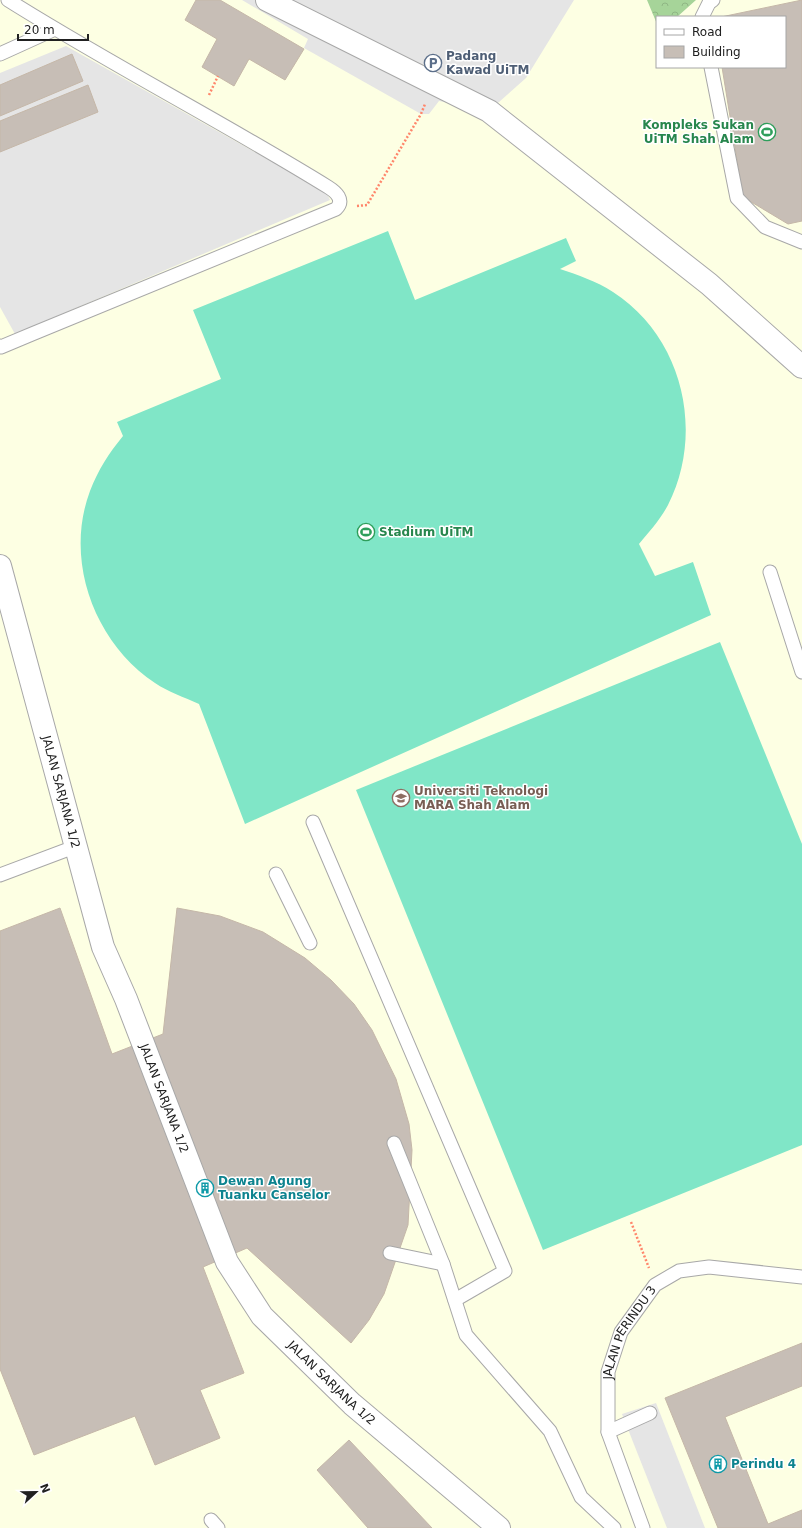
<svg xmlns="http://www.w3.org/2000/svg" width="802" height="1528" font-family="'DejaVu Sans',sans-serif">
  <defs>
    <pattern id="forest-crowns" width="20" height="18" patternUnits="userSpaceOnUse"><rect width="20" height="18" fill="#a6d499"/><path d="M2 6a3 3 0 1 1 6 0M12 15a3 3 0 1 1 6 0" fill="none" stroke="#8fb684"/></pattern>
  </defs>
  <rect width="100%" height="100%" fill="#f2efe7"/>
  <path fill="#fdffe3" fill-rule="evenodd" d="M0,0H802V1528H0ZM657,17H785V67H657Z"/>
  <path fill="url(#forest-crowns)" d="M647,0H696L677,17H657V24Z"/>
  <g fill="#80e6c7">
    <path d="M388,231L415,300L566,238L576,261L560,269C578,275 596,281 613,292C683,337 705,432 668,505C660,520 649,532 639,544L655,576L693,562L711,615L245,824L199,704C184,697 168,692 155,683C94,642 64,560 90,491C98,470 109,453 123,436L117,422L221,379L193,310Z"/>
    <path d="M720,642L802,844V1145L543,1250L356,790Z"/>
  </g>
  <g fill="#e5e5e5">
    <path d="M242,0H574L526,78L489,111L439,101L429,114H421L304,48L308,39Z"/>
    <path d="M66,46L326,192L330,200L15,334L0,307V73Z"/>
    <path d="M656,1403L705,1528H667L622,1414Z"/>
  </g>
  <g fill="#c7beb6" stroke="#c5b7a8">
    <path d="M196,0H220L304,49L285,80L249,59L234,86L202,67L217,39L185,20Z"/>
    <path d="M802,0V221L788,224L743,197L722,67H785V17H721Z"/>
    <path d="M72,54L83,81L0,116V85Z"/>
    <path d="M88,85L98,112L0,152V121Z"/>
    <path d="M60,908L112,1054L163,1034L177,908L220,916L263,932L305,958L331,980L354,1004L372,1030L396,1079L409,1124L412,1150L408,1225L384,1294L369,1320L351,1343L247,1248L203,1267L244,1373L200,1390L220,1438L155,1465L135,1416L34,1455L0,1369V931Z"/>
    <path d="M802,1343V1386L725,1417L768,1524L802,1510V1528H718L665,1398Z"/>
    <path d="M349,1440L432,1528H368L317,1470Z"/>
  </g>
  <g fill="none" stroke-linecap="round" stroke-linejoin="round">
    <defs>
      <g id="service">
        <path d="M702,17L709,3L713,0"/>
        <path d="M0,54L55,29"/>
        <path d="M711,67L737,198L765,227L802,242"/>
        <path d="M0,346L1,347L32,334L336,209C345,200 336,192 328,187C223,122 113,66 8,0"/>
        <path d="M770,572L802,672"/>
        <path d="M313,822L505,1271L455,1300"/>
        <path d="M276,874L310,943"/>
        <path d="M0,875L77,846"/>
        <path d="M394,1143L443,1264L466,1335L550,1431L581,1497L614,1528"/>
        <path d="M390,1253L443,1264"/>
        <path d="M608,1432L650,1413"/>
        <path d="M211,1520L218,1528"/>
        <path id="s1" d="M643,1528L608,1432V1372L621,1332L655,1285L679,1271L709,1267L802,1277"/>
      </g>
      <path id="minor" d="M267,0L489,111L709,284L802,367"/>
      <g id="tertiary">
        <path id="s2" d="M0,566L103,947L126,999L227,1262L262,1316L352,1404L499,1528"/>
      </g>
    </defs>
    <use href="#service" stroke="#a8a8a8" stroke-width="15"/>
    <use href="#minor" stroke="#a8a8a8" stroke-width="24"/>
    <use href="#tertiary" stroke="#a8a8a8" stroke-width="24"/>
    <g stroke="#ff866b" stroke-width="2.5" stroke-dasharray="2 2" stroke-linecap="butt">
      <path d="M209,95L218,76"/>
      <path d="M357,206L367,205L421,114L425,104"/>
      <path d="M631,1222L649,1268"/>
    </g>
    <use href="#service" stroke="#fff" stroke-width="13"/>
    <use href="#minor" stroke="#fff" stroke-width="22"/>
    <use href="#tertiary" stroke="#fff" stroke-width="22"/>
  </g>
  <defs>
    <symbol id="parking-ring" viewBox="-11 -11 22 22"><circle r="9.5" fill="#fff" stroke="#5c6f8a" stroke-width="1.5"/><path d="M-3.5-5.5H1a3.5 3.5 0 0 1 0 7H-1V5.5H-3.5ZM-1-3.4V-.6H.8a1.4 1.4 0 0 0 0-2.8Z" fill="#5c6f8a"/></symbol>
    <symbol id="stadium-ring" viewBox="-11 -11 22 22"><circle r="9.5" fill="#fff" stroke="#2e9e5b" stroke-width="1.5"/><path d="M0-5a6.5 5 0 1 0 0 10a6.5 5 0 1 0 0-10ZM-3.5-1.8h7v3.6h-7Z" fill="#2e9e5b"/></symbol>
    <symbol id="university-ring" viewBox="-11 -11 22 22"><circle r="9.5" fill="#fff" stroke="#8d6e63" stroke-width="1.5"/><path d="M0-5L7-2L0 1L-7-2ZM-4 1L0 2.5L4 1V4Q0 6-4 4Z" fill="#8d6e63"/></symbol>
    <symbol id="building-ring" viewBox="-11 -11 22 22"><circle r="9.5" fill="#fff" stroke="#0f9aa8" stroke-width="1.5"/><path d="M-4-6H4V6H1V3H-1V6H-4ZM-2.5-4.3h1.7v1.8h-1.7ZM.8-4.3h1.7v1.8H.8ZM-2.5-1h1.7V.8h-1.7ZM.8-1h1.7V.8H.8Z" fill="#0f9aa8"/></symbol>
  </defs>
  <g fill-rule="evenodd">
    <use href="#parking-ring" x="423" y="53" width="20" height="20"/>
    <use href="#stadium-ring" x="757" y="122" width="20" height="20"/>
    <use href="#stadium-ring" x="356" y="522" width="20" height="20"/>
    <use href="#university-ring" x="391" y="788" width="20" height="20"/>
    <use href="#building-ring" x="195" y="1178" width="20" height="20"/>
    <use href="#building-ring" x="708" y="1454" width="20" height="20"/>
  </g>
  <g text-anchor="middle" dominant-baseline="central" stroke-width="3" stroke-linejoin="round" paint-order="stroke">
    <g font-size="12" font-weight="bold" fill="#4e5e75" stroke="#fff" text-anchor="start">
      <text x="446" y="56">Padang<tspan x="446" dy="14">Kawad UiTM</tspan></text>
    </g>
    <g font-size="12" font-weight="bold" fill="#27864d" stroke="#fff" text-anchor="end">
      <text x="754" y="125">Kompleks Sukan<tspan x="754" dy="14">UiTM Shah Alam</tspan></text>
      <text x="379" y="532" text-anchor="start">Stadium UiTM</text>
    </g>
    <g font-size="12" font-weight="bold" fill="#785e54" stroke="#fff" text-anchor="start">
      <text x="414" y="791">Universiti Teknologi<tspan x="414" dy="14">MARA Shah Alam</tspan></text>
    </g>
    <g font-size="12" fill="#212121" stroke="#fff">
      <text stroke="none"><textPath href="#s2" startOffset="234">JALAN SARJANA 1/2</textPath></text>
      <text stroke="none"><textPath href="#s2" startOffset="558">JALAN SARJANA 1/2</textPath></text>
      <text stroke="none"><textPath href="#s1" startOffset="207">JALAN PERINDU 3</textPath></text>
      <text stroke="none"><textPath href="#s2" startOffset="894">JALAN SARJANA 1/2</textPath></text>
    </g>
    <g font-size="12" font-weight="bold" fill="#0d838f" stroke="#fff" text-anchor="start">
      <text x="218" y="1181">Dewan Agung<tspan x="218" dy="14">Tuanku Canselor</tspan></text>
      <text x="731" y="1464">Perindu 4</text>
    </g>
  </g>
  <rect x="656" y="16" width="130" height="52" fill="#ffffff" stroke="#a6a6a6"/>
  <rect x="664" y="29" width="20" height="6" fill="#ffffff" stroke="#a6a6a6"/>
  <text x="692" y="36" font-size="12" fill="#212121">Road</text>
  <rect x="664" y="46" width="20" height="12" fill="#c7beb6" stroke="#a6a6a6"/>
  <text x="692" y="56" font-size="12" fill="#212121">Building</text>
  <g transform="translate(36 1492) rotate(68)" stroke="#ffffff" stroke-width="3" paint-order="stroke">
  <path d="M0-3L7 15L0 10L-7 15Z" fill="#212121"/>
  <text y="-6" font-size="11" font-weight="bold" text-anchor="middle" fill="#212121">N</text>
  </g>
  <path d="M18 34v6h70v-6" fill="none" stroke="#212121" stroke-width="2"/>
  <text x="24" y="34" font-size="12" fill="#212121" stroke="#ffffff" stroke-width="3" paint-order="stroke">20 m</text>
</svg>
